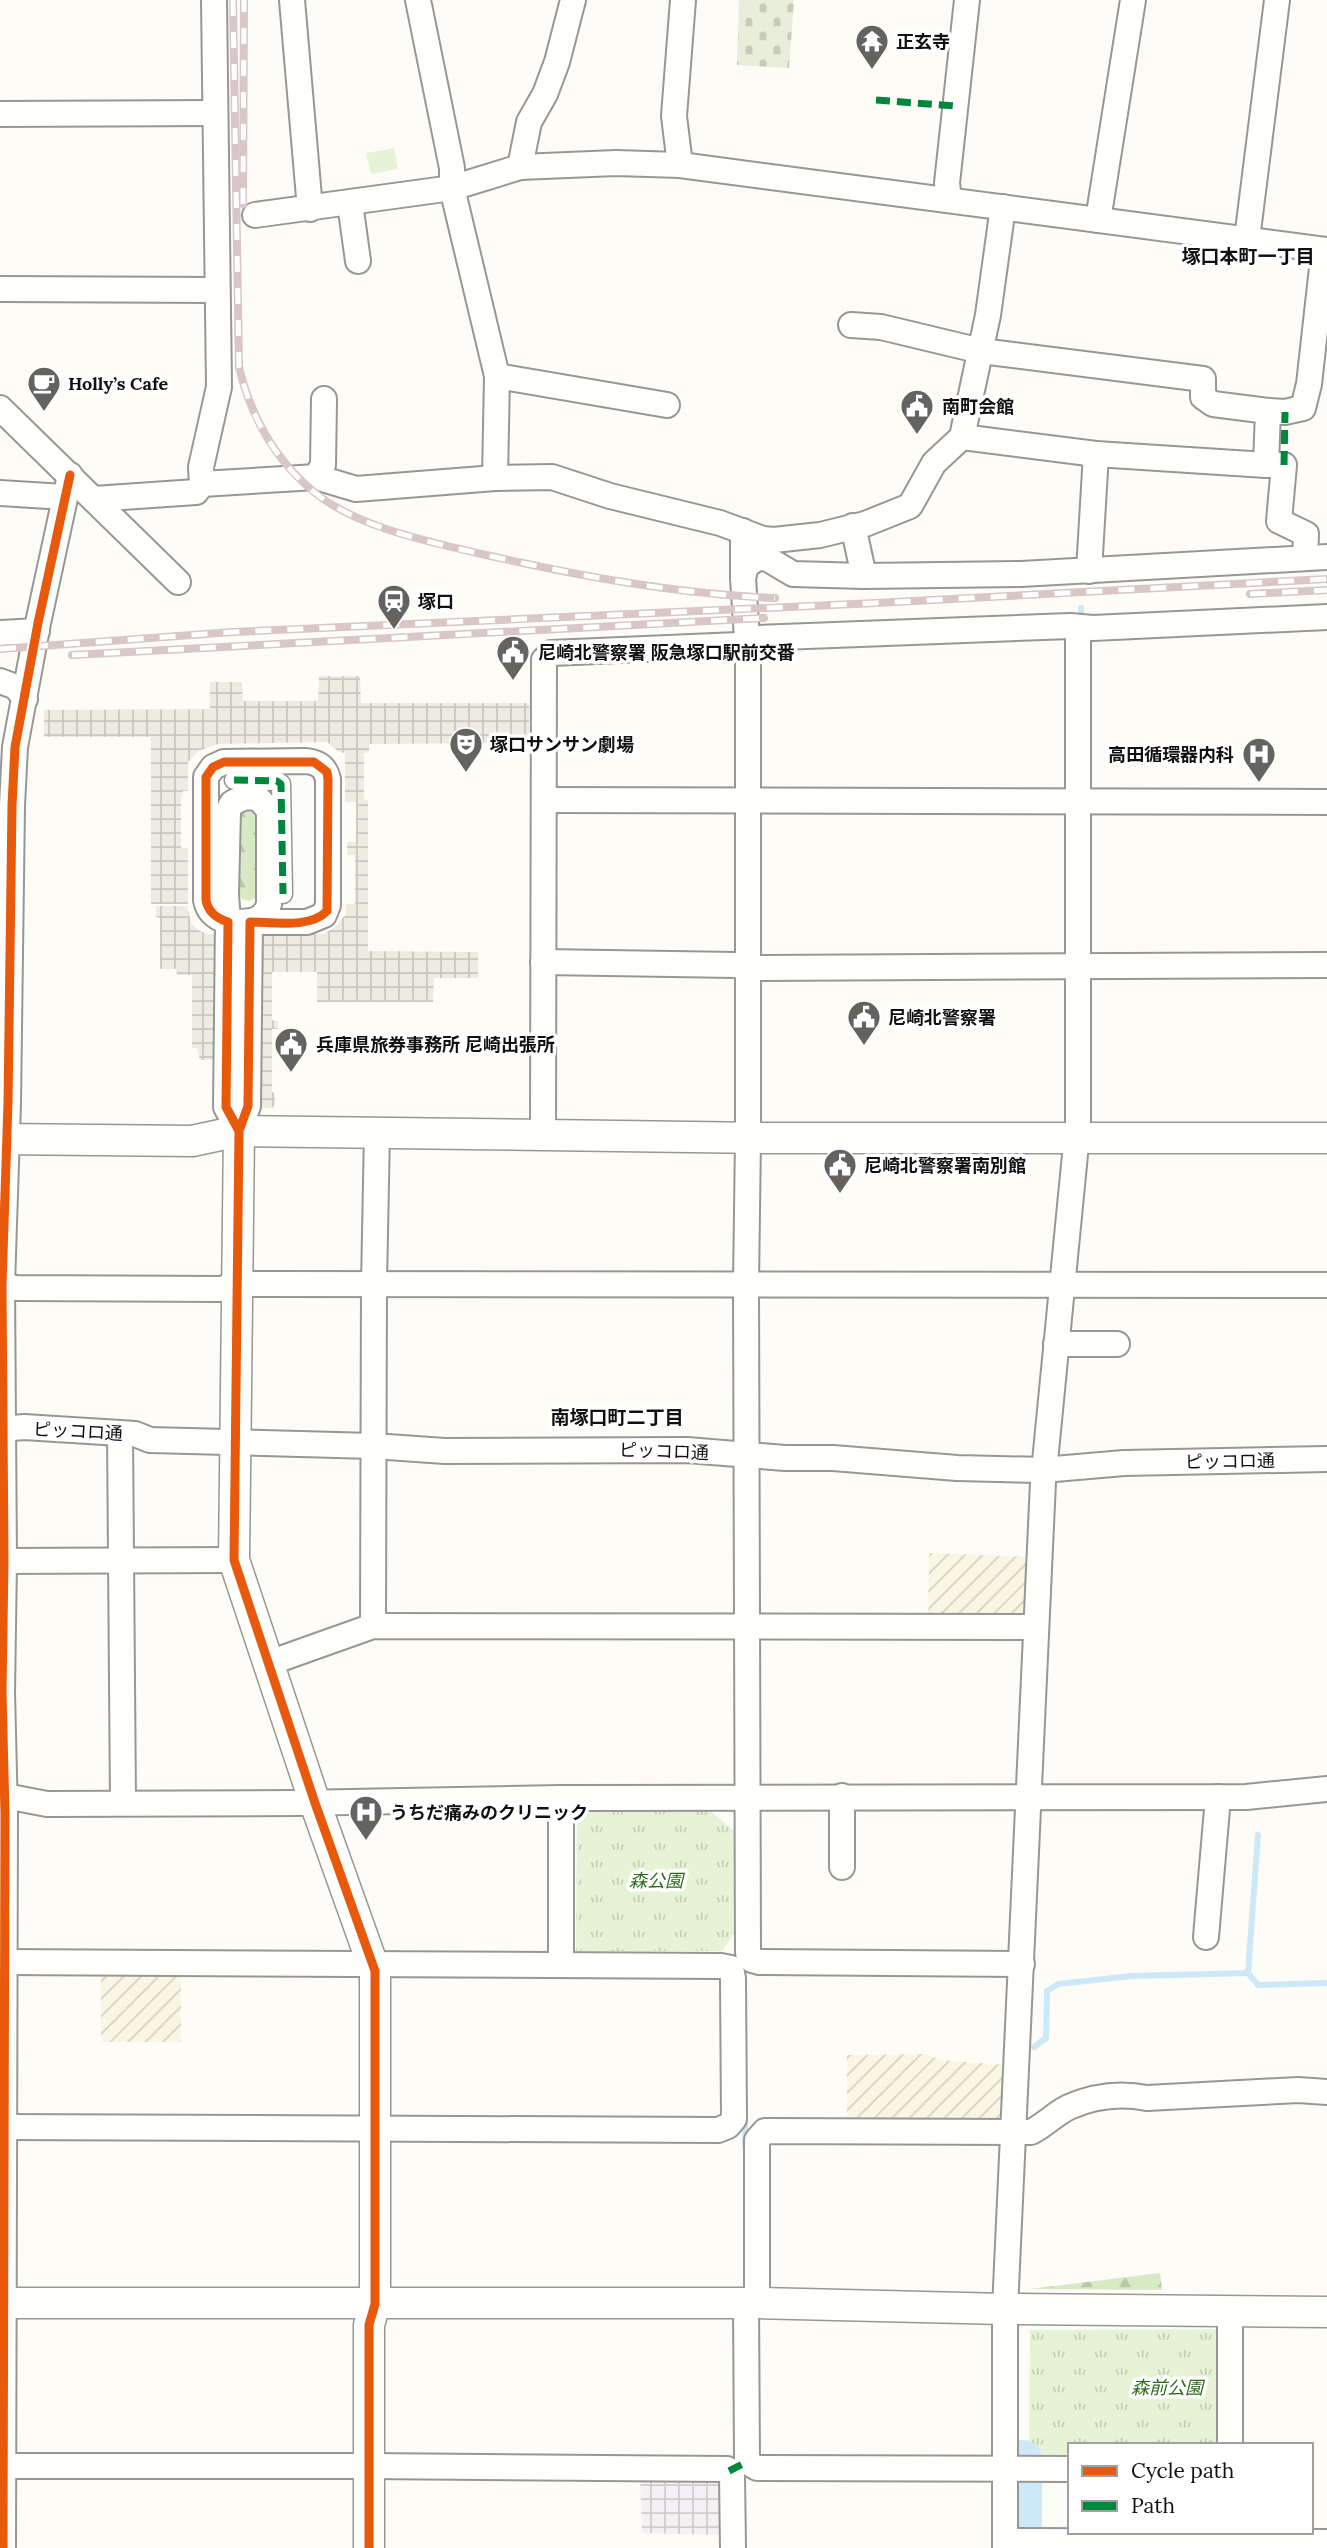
<svg xmlns="http://www.w3.org/2000/svg" width="1327" height="2548" font-family="Lora,'Noto Sans JP',serif">
  <defs>
    <pattern id="industrial-grid" width="8" height="8" patternUnits="userSpaceOnUse" patternTransform="scale(1.75)"><rect width="8" height="8" fill="#f5f0f3"/><path d="M0 4h8M4 0v8" fill="none" stroke="#d1cdcf"/></pattern>
    <pattern id="farmland-furrows" width="10" height="10" patternUnits="userSpaceOnUse" patternTransform="scale(1.75)"><rect width="10" height="10" fill="#f9f7e4"/><path d="M-1 1l2-2M0 10L10 0M9 11l2-2" fill="none" stroke="#d4d3c3"/></pattern>
    <pattern id="grass-tufts" width="24" height="20" patternUnits="userSpaceOnUse" patternTransform="scale(1.75)"><rect width="24" height="20" fill="#e7f3d7"/><path d="M3 7l-1-3M5 7V3M7 7l1-3M15 17l-1-3M17 17v-4M19 17l1-3" fill="none" stroke="#c5cfb8"/></pattern>
    <pattern id="forest-firs" width="22" height="20" patternUnits="userSpaceOnUse" patternTransform="scale(1.75)"><rect width="22" height="20" fill="#d8eac5"/><path d="M5 1l3.5 6h-7zM16 11l3.5 6h-7z" fill="#b8c8a8"/></pattern>
    <pattern id="cemetery-stones" width="16" height="16" patternUnits="userSpaceOnUse" patternTransform="scale(1.75)"><rect width="16" height="16" fill="#e9eedb"/><path d="M2 7V4a2 2 0 0 1 4 0v3zM10 15v-3a2 2 0 0 1 4 0v3z" fill="#c7cbbb"/></pattern>
    <pattern id="plaza-grid" width="8" height="8" patternUnits="userSpaceOnUse" patternTransform="scale(1.75)"><rect width="8" height="8" fill="#edebe2"/><path d="M0 4h8M4 0v8" fill="none" stroke="#cac8c1"/></pattern>
  </defs>
  <rect width="100%" height="100%" fill="#fdfcf7"/>
  <path fill="url(#industrial-grid)" d="M723,2476L722,2535L642,2533L640,2477Z"/>
  <g fill="url(#farmland-furrows)">
    <path d="M929,1553L1032,1557L1027,1620H928Z"/>
    <rect x="101" y="1973" width="80" height="69"/>
    <path d="M927,2054L940,2060L1006,2065L1004,2119L978,2125L847,2123V2055Z"/>
  </g>
  <g fill="url(#grass-tufts)">
    <path d="M707,1808L735,1832L736,1931L722,1951H576L577,1810Z"/>
    <path d="M1228,2329L1226,2445H1070V2461L1029,2460L1030,2330Z"/>
  </g>
  <g fill="url(#forest-firs)">
    <path d="M245,809L254,810L259,817L258,897L249,901L242,899L238,893L239,813Z"/>
    <path d="M1160,2273L1162,2290L1030,2289Z"/>
  </g>
  <path fill="url(#cemetery-stones)" d="M739,0H794L789,68L737,65Z"/>
  <path fill="#e7f3d7" d="M394,148L398,169L371,174L366,153Z"/>
  <path fill="url(#plaza-grid)" d="M319,676H360L361,703H529V743L369,744V752L364,753V799L368,800V951L478,952V978H434L433,1002H317V972H272V1020L278,1021V1029H272V1091L275,1095V1105L272,1108H262L259,1105V1095L262,1091V1060H200L197,1048H192V975H177L176,969H160V918L156,917V906H187L191,923L198,930L207,934H323L334,928L346,914V904H355V855H347V842H356V802H345V753L339,752L327,742L218,744L198,751L188,762V791H183L181,798V848H188V904H151V737H44V710L210,709V682H242L243,701H318Z"/>
  <g fill="none" stroke-linecap="round" stroke-linejoin="round">
    <g stroke="#cde8f7" stroke-width="6">
      <path d="M1081,608V612"/>
      <path d="M1248,1973L1258,1985L1327,1983"/>
      <path d="M1034,2047L1046,2038L1047,1991L1058,1984L1132,1976L1248,1973L1258,1835"/>
      <path d="M745,2115V2146"/>
    </g>
    <path stroke="#cde8f7" stroke-width="38" d="M1023,2548V2459"/>
    <defs>
      <path id="pedestrian" d="M234,780L277,781L281,784L283,894"/>
      <g id="minor">
        <path d="M292,0L310,209"/>
        <path d="M418,0L452,168V188L497,376L495,478"/>
        <path d="M0,114L215,113"/>
        <path d="M680,165L674,116L683,0"/>
        <path d="M520,167L529,122L545,94L557,62L573,0"/>
        <path d="M949,200L947,183L967,0"/>
        <path d="M350,203L358,261"/>
        <path d="M255,215L452,188L520,167L616,163L680,165L1327,250"/>
        <path d="M1098,220L1133,0"/>
        <path d="M1247,239L1277,0"/>
        <path d="M0,289L217,290"/>
        <path d="M851,325L881,327L981,351L1203,379V397L1213,404L1268,411L1285,412L1303,408L1309,384L1324,250"/>
        <path d="M497,376L667,405"/>
        <path d="M0,408L178,582"/>
        <path d="M1268,411L1266,465H1284L1279,521L1306,534L1305,558"/>
        <path d="M962,437L1096,454L1266,465"/>
        <path d="M316,477L323,465L324,399"/>
        <path d="M202,484L201,467L219,387L214,0"/>
        <path d="M0,493L64,497"/>
        <path d="M94,499L196,492L202,484L316,477L356,489L495,478L552,477L610,496L720,523L763,539L774,540L820,535L865,524L910,506L934,463L962,437L988,315L1003,207"/>
        <path d="M853,526L864,576"/>
        <path d="M743,531V578L748,654V1138L746,1284L748,1953L752,1960L759,1962L1022,1964"/>
        <path d="M1089,571L1096,454"/>
        <path d="M743,578L746,566L756,559L762,558L768,559L793,574L864,576L1021,574L1327,557"/>
        <path d="M0,633L37,631"/>
        <path d="M0,681L16,687L25,699"/>
        <path d="M305,761C317,762 325,766 328,779V905L324,915L307,922H250L248,1106L239,1131L226,1107L228,922C216,918 208,912 206,900V777L213,767L224,762Z"/>
        <path d="M245,797L258,798L269,810V904C264,924 245,922 228,922L226,894L228,811L232,803Z"/>
        <path d="M544,800L1327,802"/>
        <path d="M543,962L736,965L749,968L1327,965"/>
        <path d="M543,1135L544,660L551,653L738,645L747,644L757,638L1070,626L1093,628L1327,617"/>
        <path d="M0,1285L16,1288L221,1289L238,1284L1327,1285"/>
        <path d="M1056,1344H1117"/>
        <path d="M0,1429L24,1427L120,1433L135,1434L150,1440L373,1446L445,1451L687,1450L785,1458H833L957,1468L1043,1470L1124,1463L1327,1459"/>
        <path d="M120,1433L123,1803"/>
        <path d="M0,1561L234,1560"/>
        <path d="M373,1626L374,1284L377,1132"/>
        <path d="M269,1663L373,1626L1036,1627"/>
        <path d="M0,1795L47,1804L297,1803L561,1798L1246,1797L1327,1789"/>
        <path d="M842,1796V1867"/>
        <path d="M561,1798V1965"/>
        <path d="M1206,1937L1218,1797"/>
        <path d="M0,2127L718,2130L728,2126L734,2119L733,1978L731,1968L721,1966L5,1962"/>
        <path d="M746,2303L747,2462L757,2468L1070,2469"/>
        <path d="M757,2303V2140L765,2131L1031,2132C1045,2125 1056,2113 1069,2107C1094,2096 1121,2093 1147,2098L1298,2090L1327,2092"/>
        <path d="M1230,2311V2445"/>
        <path d="M0,2466H369L727,2469L732,2475L733,2548"/>
        <path d="M1005,2541L1327,2542"/>
        <path d="M3,2548L5,1814L2,1692L4,1561L2,1285L8,1103L12,805L15,747L38,623L70,475"/>
        <path d="M1005,2548V2309L1043,1482L1078,1124V628"/>
      </g>
      <g id="tertiary">
        <path d="M239,1131L234,1560L315,1803L375,1971V2304L369,2325V2548"/>
        <path d="M0,1139L192,1141L239,1131L765,1138H1327"/>
        <path d="M0,2303H757L1005,2309L1327,2312"/>
      </g>
    </defs>
    <use href="#pedestrian" stroke="#979795" stroke-width="21"/>
    <use href="#minor" stroke="#979795" stroke-width="28"/>
    <use href="#tertiary" stroke="#979795" stroke-width="33"/>
    <use href="#pedestrian" stroke="#fffffe" stroke-width="18"/>
    <use href="#minor" stroke="#fffffe" stroke-width="24"/>
    <use href="#tertiary" stroke="#fffffe" stroke-width="30"/>
    <defs>
      <g id="rail">
        <path d="M233,0L239,367C251,417 274,459 314,492C355,526 425,541 477,553C575,575 674,594 775,598"/>
        <path d="M243,204L244,0"/>
        <path d="M1250,594L1327,590"/>
        <path d="M0,649L233,632L876,603L1327,579"/>
        <path d="M72,655L764,618"/>
      </g>
    </defs>
    <use href="#rail" stroke="#d9c6c7" stroke-width="8"/>
    <use href="#rail" stroke="#fff" stroke-width="5" stroke-dasharray="16" stroke-linecap="butt"/>
    <g stroke="#00873e" stroke-width="7" stroke-dasharray="14 7" stroke-linecap="butt">
      <path d="M876,100L955,106"/>
      <path d="M1284,465L1285,412"/>
      <path d="M234,780L277,781L281,784L283,894"/>
      <path d="M729,2471L747,2462"/>
    </g>
    <defs>
      <g id="cycleway">
        <path d="M239,1131L226,1107L228,922C216,918 208,912 206,900V777L213,767L224,762H314L327,772L328,779L327,911C310,929 272,922 250,922L248,1106L239,1131L234,1560L315,1803L375,1971V2304L369,2325V2548"/>
        <path d="M3,2548L5,1814L2,1692L4,1561L2,1285L8,1103L12,805L15,747L38,623L70,475"/>
      </g>
    </defs>
    <use href="#cycleway" stroke="#fff" stroke-width="13"/>
    <use href="#cycleway" stroke="#e8590c" stroke-width="9"/>
  </g>
  <defs>
    <symbol id="temple-pin" viewBox="-11 -11 22 30"><path d="M0 17L-7.5 6A9.5 9.5 0 1 1 7.5 6Z" fill="#646362" stroke="#fff"/><path d="M0-6L5-2H3V0L6.5 2.5H4V6H1.5V3h-3V6H-4V2.5H-6.5L-3 0V-2H-5Z" fill="#fff"/></symbol>
    <symbol id="cafe-pin" viewBox="-11 -11 22 30"><path d="M0 17L-7.5 6A9.5 9.5 0 1 1 7.5 6Z" fill="#646362" stroke="#fff"/><path d="M-5.5-4.5H6V0H3Q3 3.5 0 3.5H-2.5Q-5.5 3.5-5.5 0ZM3-3.2v2h1.7v-2ZM-6 4.5H4V6H-6Z" fill="#fff"/></symbol>
    <symbol id="civic-pin" viewBox="-11 -11 22 30"><path d="M0 17L-7.5 6A9.5 9.5 0 1 1 7.5 6Z" fill="#646362" stroke="#fff"/><path d="M-.6-6.5H3V-4.5H.6V-3L4-1V1h2V6H-6V1h2V-1L-.6-3ZM-1.2 2.5V6h2.4V2.5Z" fill="#fff"/></symbol>
    <symbol id="station-pin" viewBox="-11 -11 22 30"><path d="M0 17L-7.5 6A9.5 9.5 0 1 1 7.5 6Z" fill="#646362" stroke="#fff"/><path d="M-3-6H3Q5-6 5-4V2Q5 4 3 4L4.5 6H3L1.5 4h-3L-3 6H-4.5L-3 4Q-5 4-5 2V-4Q-5-6-3-6ZM-3.5-4v3h7v-3ZM-3.5 1v1.5H-2V1ZM2 1v1.5H3.5V1Z" fill="#fff"/></symbol>
    <symbol id="theatre-pin" viewBox="-11 -11 22 30"><path d="M0 17L-7.5 6A9.5 9.5 0 1 1 7.5 6Z" fill="#646362" stroke="#fff"/><path d="M-5-5.5Q0-4 5-5.5V0Q5 5 0 6Q-5 5-5 0ZM-3.3-2.5H-1v1.5H-3.3ZM1-2.5H3.3v1.5H1ZM-2.8 1Q0 5.5 2.8 1Z" fill="#fff"/></symbol>
    <symbol id="hospital-pin" viewBox="-11 -11 22 30"><path d="M0 17L-7.5 6A9.5 9.5 0 1 1 7.5 6Z" fill="#646362" stroke="#fff"/><path d="M-5-5h3v3.5h4V-5h3V5h-3V1.5h-4V5h-3Z" fill="#fff"/></symbol>
  </defs>
  <g fill-rule="evenodd">
    <use href="#temple-pin" x="853" y="22" width="38" height="52"/>
    <use href="#cafe-pin" x="25" y="364" width="38" height="52"/>
    <use href="#civic-pin" x="898" y="387" width="38" height="52"/>
    <use href="#station-pin" x="375" y="582" width="38" height="52"/>
    <use href="#civic-pin" x="494" y="633" width="38" height="52"/>
    <use href="#theatre-pin" x="447" y="725" width="38" height="52"/>
    <use href="#hospital-pin" x="1240" y="735" width="38" height="52"/>
    <use href="#civic-pin" x="845" y="998" width="38" height="52"/>
    <use href="#civic-pin" x="272" y="1025" width="38" height="52"/>
    <use href="#civic-pin" x="821" y="1146" width="38" height="52"/>
    <use href="#hospital-pin" x="347" y="1793" width="38" height="52"/>
  </g>
  <g text-anchor="middle" dominant-baseline="central" stroke-width="7" stroke-linejoin="round" paint-order="stroke">
    <g font-size="18" font-weight="bold" fill="#111" stroke="#fff" text-anchor="start">
      <text x="896" y="41">正玄寺</text>
      <text x="68" y="383">Holly’s Cafe</text>
      <text x="942" y="406">南町会館</text>
      <text x="418" y="601">塚口</text>
      <text x="538" y="652">尼崎北警察署 阪急塚口駅前交番</text>
      <text x="490" y="744">塚口サンサン劇場</text>
      <text x="1234" y="754" text-anchor="end">高田循環器内科</text>
      <text x="888" y="1017">尼崎北警察署</text>
      <text x="316" y="1044">兵庫県旅券事務所 尼崎出張所</text>
      <text x="864" y="1165">尼崎北警察署南別館</text>
      <text x="390" y="1812">うちだ痛みのクリニック</text>
    </g>
    <g font-size="18" fill="#111" stroke="#fff">
      <text transform="translate(78 1431) rotate(3)">ピッコロ通</text>
      <text transform="translate(664 1451) rotate(2)">ピッコロ通</text>
      <text transform="translate(1230 1461) rotate(-1)">ピッコロ通</text>
    </g>
    <g font-size="18" font-style="italic" fill="#2f6b1f" stroke="#fff">
      <text x="656" y="1880">森公園</text>
      <text x="1167" y="2387">森前公園</text>
    </g>
    <g font-size="19" font-weight="bold" fill="#111" stroke="#fff">
      <text x="1248" y="256">塚口本町一丁目</text>
      <text x="617" y="1417">南塚口町二丁目</text>
    </g>
  </g>
  <rect x="1068" y="2443" width="245" height="91" fill="#ffffff" stroke="#a0a0a0" stroke-width="2"/>
  <rect x="1082" y="2466" width="35" height="10" fill="#e8590c" stroke="#a0a0a0" stroke-width="2"/>
  <text x="1131" y="2478" font-size="21" fill="#111111">Cycle path</text>
  <rect x="1082" y="2501" width="35" height="10" fill="#00873e" stroke="#a0a0a0" stroke-width="2"/>
  <text x="1131" y="2513" font-size="21" fill="#111111">Path</text>
</svg>
